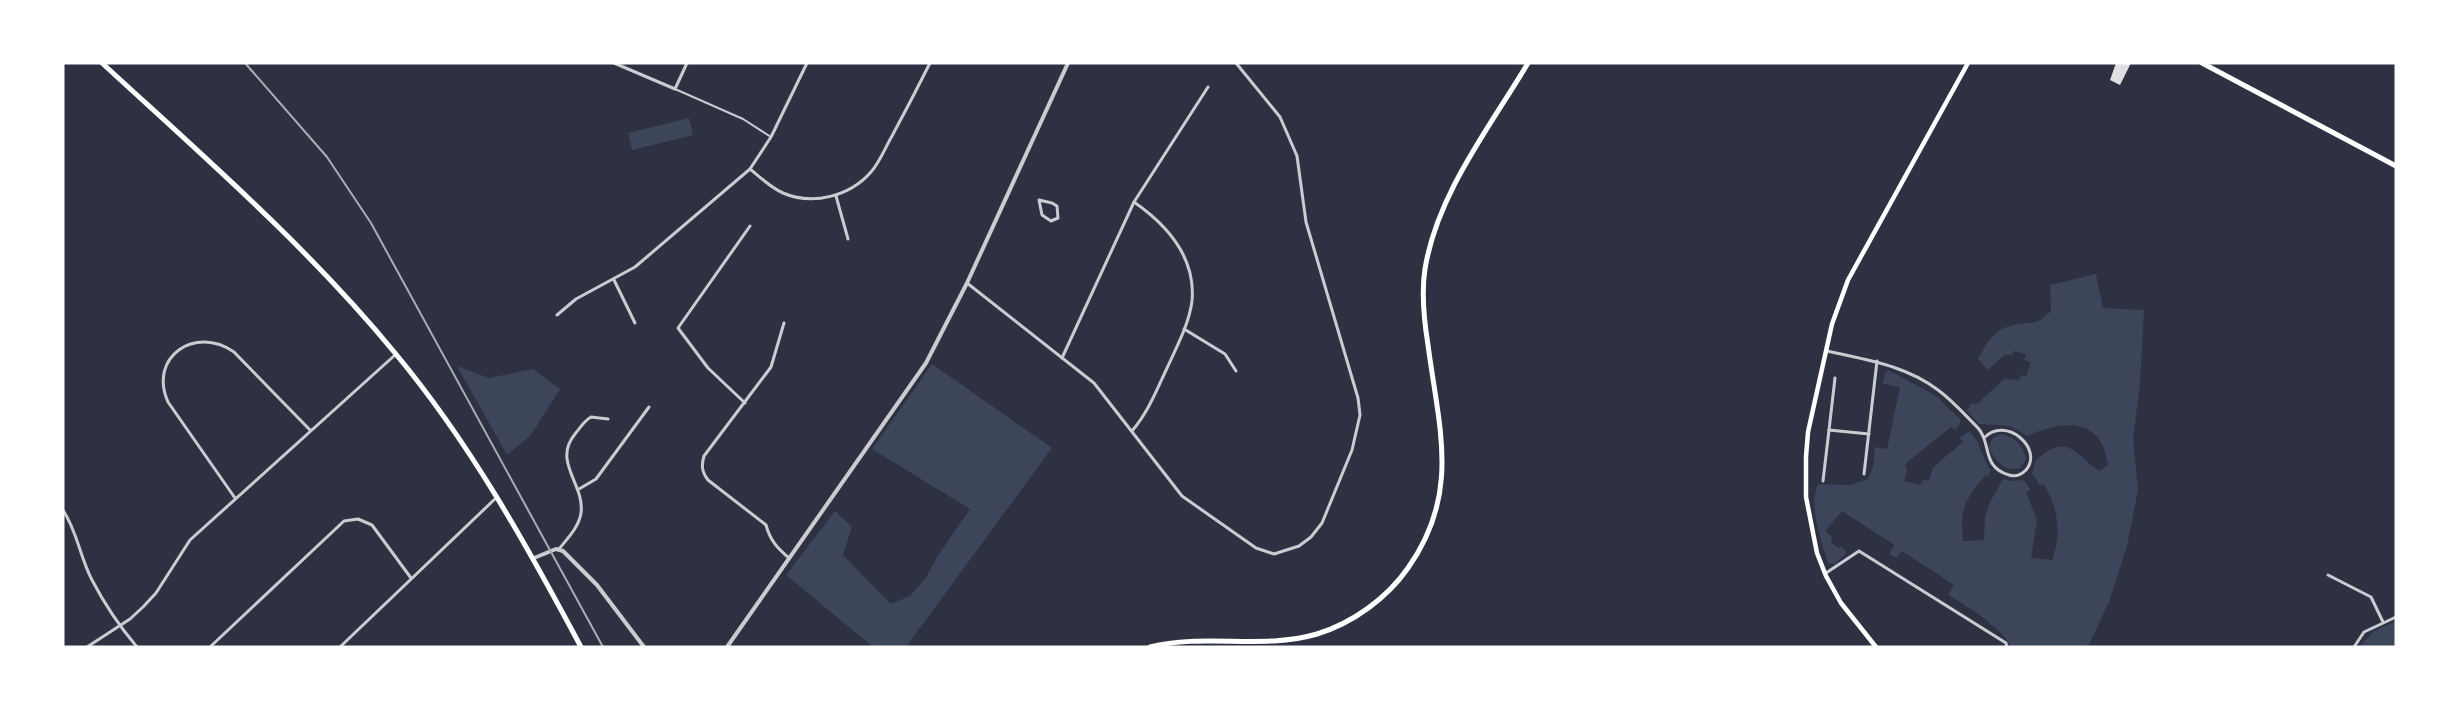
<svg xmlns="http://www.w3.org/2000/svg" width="2459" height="710" font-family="'Space Grotesk',sans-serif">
  <rect width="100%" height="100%" fill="#2d3142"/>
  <g fill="#3c4559">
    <path d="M689,118L693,135L632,150L628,133Z"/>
    <path d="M2096,274L2103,308L2144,310L2140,384L2133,439L2138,490L2127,546L2109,602L2088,647H2012C1997,624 1971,609 1948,595L1954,585L1902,551L1897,558L1889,554L1894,545L1842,511L1825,531L1832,537L1831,542L1839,549L1841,546L1847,552L1835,564L1828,563C1821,539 1808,508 1818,484L1851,485L1868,479L1873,467L1875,447L1887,449L1900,387L1883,384L1885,372L1888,370L1936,396L1961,420L1959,426L1955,430L1951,427L1905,464L1907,470L1904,481L1920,485L1923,479L1929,481L1933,467L1963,442L1959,438L1969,432C1981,441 1982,459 1991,470L1988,476L1986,475C1965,499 1960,508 1963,541L1984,540L1985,516L1990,502L2003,479L2013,481L2024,480L2031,490L2026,492L2037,520L2031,558L2052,560C2062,533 2058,509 2044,484L2040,486L2032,473L2036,460C2067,432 2075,454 2099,471L2108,465C2102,416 2062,420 2027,436L2011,426L1979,424L1967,411L1971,403L1977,404L2004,379L2019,380L2021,375L2026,376L2031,362L2024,360L2026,354L2014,351L2012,355H2005L1987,370L1978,359C1984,347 1993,331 2007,327C2028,319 2032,330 2051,311L2050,285Z"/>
    <path d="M932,364L1052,448L906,647H873L786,575L835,511L852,527L843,555L891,604L910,596L925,579L939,554L970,509L872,449Z"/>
    <path d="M457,366L489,378L533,369L560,389L531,435L507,455Z"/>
    <path d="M2002,434C2015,437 2023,446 2026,459L2020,468C2004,473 1996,460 1989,449C1990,440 1993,436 2002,434Z"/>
    <path d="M2396,621V647H2359L2374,631Z"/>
  </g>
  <path fill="#e0e0e3" d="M2116,63H2131L2120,85L2110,80Z"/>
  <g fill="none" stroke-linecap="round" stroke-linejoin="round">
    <path stroke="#caccd0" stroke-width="2" d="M675,89L743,119L771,137"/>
    <g stroke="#caccd0" stroke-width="3">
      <path d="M614,63L675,89L687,63"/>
      <path d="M750,169C760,177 771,188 783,193C813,206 850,196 871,172C880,162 885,148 892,136C905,112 918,87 930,63"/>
      <path d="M836,196L848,239"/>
      <path d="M1039,200L1052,203L1057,206L1058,218L1051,221L1042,215Z"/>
      <path d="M614,280L635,323"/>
      <path d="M967,283L1094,383L1182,496L1256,548L1274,554L1299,546L1311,537L1322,523L1352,450L1360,415L1358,398L1306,222L1297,156L1280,117L1236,63"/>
      <path d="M557,315L576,299L635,267L750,169L771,137L807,63"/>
      <path d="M784,323L771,367L704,456C701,466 702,472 708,480L766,525C770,540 777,548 789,558"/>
      <path d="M1184,329L1225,354L1236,371"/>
      <path d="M1827,351C1866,360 1905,365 1938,390C1953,401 1965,415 1978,428C1992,443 1981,467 2009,475C2015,477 2021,475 2026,470C2044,449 2006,415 1984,438"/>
      <path d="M1062,358L1134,202L1208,87"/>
      <path d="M745,403L708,368L678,328L750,226"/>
      <path d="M1829,430L1835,378"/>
      <path d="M1132,431C1149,411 1157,389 1168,366C1177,346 1189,324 1192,301C1196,257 1167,225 1134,202"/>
      <path d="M1864,474L1877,361"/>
      <path d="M1823,481L1829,430L1869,434"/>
      <path d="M579,489L596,479L649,407"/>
      <path d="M235,498L168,402C148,357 195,325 234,352L310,430"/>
      <path d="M63,510C77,531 80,557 92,580C104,603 120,627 137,647"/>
      <path d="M559,549C567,539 579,527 581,513C585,484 552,462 575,434C580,428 584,421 591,417L608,419"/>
      <path d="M1826,573L1859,551L2006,643L2007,647"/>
      <path d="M2328,575L2371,597L2383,622"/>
      <path d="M87,647L130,619L143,607L156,593L190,540L395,355"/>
      <path d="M210,647L344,521L358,519L372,525L411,578"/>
      <path d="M340,647L497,497"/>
      <path d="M2354,647L2364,632L2396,617"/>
    </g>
    <g stroke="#caccd0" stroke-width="4">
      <path d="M534,558L556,549L563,551L597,585L644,647"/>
      <path d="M727,647L926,363L967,283L1068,63"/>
    </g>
    <path stroke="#fff" stroke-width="4.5" d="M1876,647L1841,603L1826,576L1817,553L1806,497V457L1808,432L1832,324L1848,280L1968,63"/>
    <g stroke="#fff" stroke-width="5">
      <path d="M102,63C203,156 308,247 395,353C470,443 526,544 581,647"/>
      <path d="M2202,63L2396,166"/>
      <path d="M1150,647C1205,633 1263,650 1317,634C1353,623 1387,598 1408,568C1461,493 1439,429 1428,345C1424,320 1421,294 1425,269C1437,194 1490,127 1528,63"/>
    </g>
    <path stroke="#abadb3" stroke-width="2" d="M245,63L327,157L371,223L603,647"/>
  </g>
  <rect width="2459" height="710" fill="none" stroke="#ffffff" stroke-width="129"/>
</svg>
